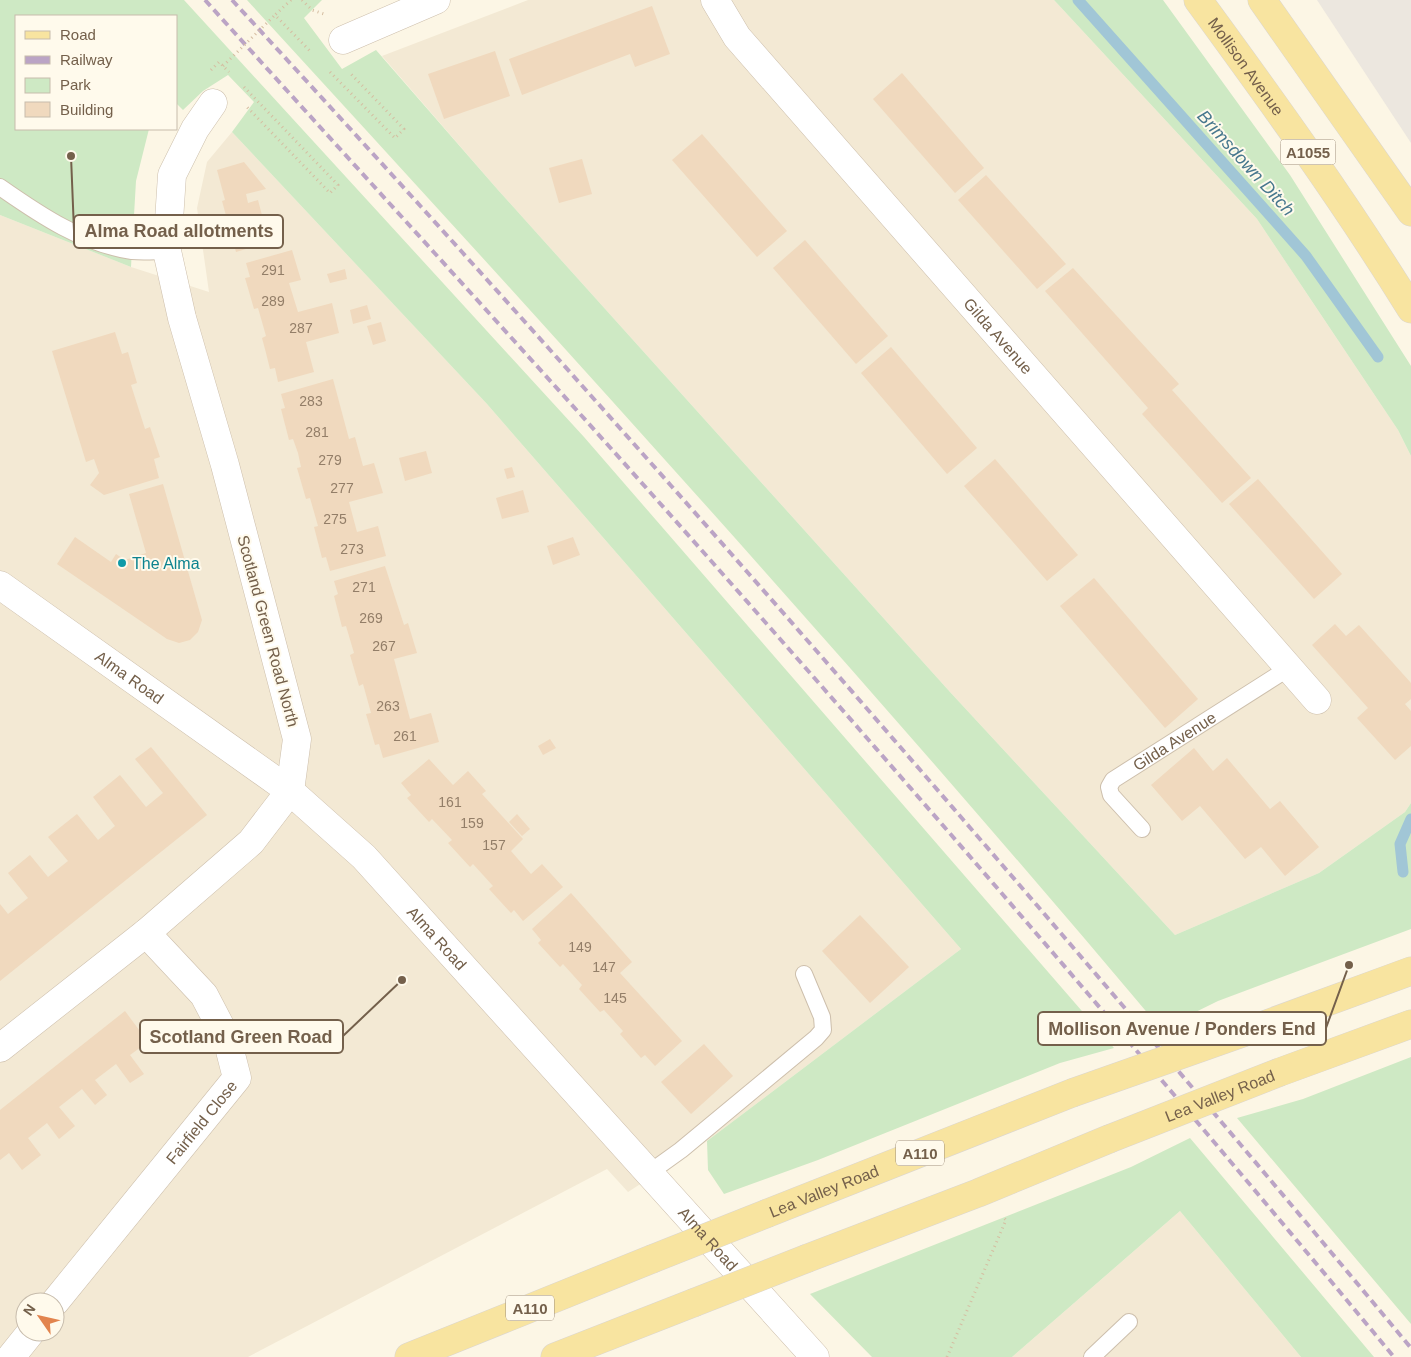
<svg xmlns="http://www.w3.org/2000/svg" width="1411" height="1357" font-family="Helvetica,sans-serif">
  <rect width="100%" height="100%" fill="#fcf6e5"/>
  <g fill="#f3e9d4" fill-rule="evenodd">
    <path d="M528,0H1054L1257,219L1398,430L1411,456V803L1405,812L1319,873L1175,935L950,692L498,190L382,56Z"/>
    <path d="M232,132L487,404L961,949L707,1141L628,1192L607,1169L248,1357H0V215L131,267L209,292L197,208L207,162ZM25,1302H55V1332H25Z"/>
    <path d="M1180,1211L1301,1357H1012Z"/>
  </g>
  <path fill="#ece7df" d="M1317,0H1411V143Z"/>
  <g fill="#cee9c4">
    <path d="M0,0H184L584,437L1114,1048L1060,1063L818,1160L724,1194L708,1170L707,1141L961,949L487,404L232,132L254,102L228,75L203,91L183,110L176,103V16H16V129H149L136,181L131,267L0,215Z"/>
    <path d="M247,0H322L304,18L342,69L376,50L498,190L950,692L1175,935L1319,873L1405,812L1411,803V929L1218,1001L1161,1029C866,678 557,338 247,0Z"/>
    <path d="M1054,0H1163L1290,175L1411,366V456L1398,430L1257,219Z"/>
    <path d="M1411,1057V1324L1237,1118L1303,1099Z"/>
    <path d="M1190,1138L1374,1357H1301L1180,1211L1012,1357H872L810,1294L1131,1167Z"/>
  </g>
  <g fill="none" stroke-linecap="round" stroke-linejoin="round">
    <g stroke="#a1c6d6" stroke-width="11">
      <path d="M1078,0L1306,256L1378,357"/>
      <path d="M1403,872L1400,844L1411,819"/>
    </g>
  </g>
  <g fill="#f0d9be">
    <path d="M652,6L670,54L635,67L630,54L522,95L509,59Z"/>
    <path d="M495,51L510,96L444,119L428,74Z"/>
    <path d="M902,73L984,168L955,193L873,99Z"/>
    <path d="M702,134L787,231L757,257L672,160Z"/>
    <path d="M582,159L592,194L559,203L549,168Z"/>
    <path d="M244,162L266,189L246,194L248,203L258,200L269,242L236,252L222,201L225,200L217,170Z"/>
    <path d="M986,175L1066,264L1037,289L958,200Z"/>
    <path d="M805,240L888,336L856,364L773,268Z"/>
    <path d="M292,250L301,280L289,283L298,312L332,303L339,333L306,342L314,372L278,382L275,368L270,369L266,353L262,338L266,336L258,308L254,309L245,278L250,277L246,263Z"/>
    <path d="M1073,268L1179,384L1172,390L1251,478L1222,503L1142,414L1148,408L1045,291Z"/>
    <path d="M345,269L347,279L330,283L327,274Z"/>
    <path d="M367,305L371,319L353,324L350,310Z"/>
    <path d="M381,322L386,341L373,345L367,326Z"/>
    <path d="M115,332L122,354L128,352L137,383L131,385L145,429L150,427L160,457L154,459L159,478L104,495L90,485L99,473L94,459L86,462L52,351Z"/>
    <path d="M891,347L977,448L947,474L861,373Z"/>
    <path d="M333,379L349,439L355,437L363,466L374,463L383,493L349,502L357,532L378,526L386,556L330,571L326,557L322,558L314,527L318,526L310,498L306,499L297,468L301,467L298,453L293,439L289,440L281,409L285,408L281,394Z"/>
    <path d="M426,451L432,473L405,481L399,458Z"/>
    <path d="M995,459L1078,555L1047,581L964,486Z"/>
    <path d="M512,467L515,477L507,479L504,469Z"/>
    <path d="M1258,479L1342,574L1314,599L1229,504Z"/>
    <path d="M163,484L202,620L198,632L190,640L179,643L167,639L57,564L75,537L111,562L116,554L125,560L146,553L129,494Z"/>
    <path d="M523,490L529,512L502,519L496,498Z"/>
    <path d="M573,537L580,555L553,565L547,546Z"/>
    <path d="M385,566L404,625L408,623L417,653L394,659L410,719L431,713L439,742L383,758L379,744L375,745L366,714L371,713L363,684L359,686L350,655L354,653L346,626L342,627L334,596L338,594L334,581Z"/>
    <path d="M1094,578L1198,699L1165,728L1060,606Z"/>
    <path d="M1335,624L1346,636L1359,625L1411,683V699L1405,704L1411,711V746L1395,760L1357,718L1368,708L1312,645Z"/>
    <path d="M550,739L556,748L543,755L538,746Z"/>
    <path d="M151,747L207,815L0,981V904L8,914L28,898L8,873L30,855L48,877L68,861L48,837L77,814L98,840L115,826L93,797L120,775L146,807L163,793L135,759Z"/>
    <path d="M1194,748L1213,771L1227,758L1270,809L1280,801L1319,847L1285,876L1261,847L1245,859L1200,806L1182,821L1151,785Z"/>
    <path d="M429,759L453,785L468,771L486,791L482,794L523,839L511,851L531,874L542,864L563,887L523,921L514,910L511,913L489,889L493,886L473,864L470,867L448,843L452,840L432,819L429,822L407,798L411,795L401,783Z"/>
    <path d="M517,814L530,829L522,836L509,822Z"/>
    <path d="M571,893L632,962L620,973L682,1041L655,1066L645,1055L641,1058L620,1034L623,1031L604,1010L600,1012L579,989L582,985L563,964L560,967L538,943L541,940L532,929Z"/>
    <path d="M860,915L909,967L870,1003L822,951Z"/>
    <path d="M125,1011L148,1042L130,1055L144,1074L130,1083L116,1064L95,1080L107,1095L95,1105L82,1089L59,1107L75,1126L59,1139L47,1123L28,1138L41,1155L22,1170L9,1153L0,1160V1110Z"/>
    <path d="M704,1044L733,1076L691,1114L661,1082Z"/>
  </g>
  <g fill="none" stroke-linecap="round" stroke-linejoin="round">
    <defs>
      <g id="service">
        <path d="M0,187C40,215 83,244 132,251C143,252 156,251 167,251"/>
        <path id="s1" d="M1142,829L1111,795L1109,787L1113,780L1289,668"/>
        <path d="M649,1173L681,1150L816,1038L823,1030L822,1017L804,974"/>
        <path d="M1092,1357L1129,1322"/>
      </g>
      <g id="minor">
        <path id="s2" d="M715,0L737,37L1317,700"/>
        <path d="M343,40L436,0"/>
        <path d="M0,1048L146,933L251,842L290,791L297,739L225,465L182,318L167,251L172,175L195,129L213,103"/>
        <path id="s3" d="M55,1302L237,1078L227,1039L204,995L146,933"/>
        <path d="M11,1357L31,1332"/>
      </g>
      <g id="tertiary">
        <path id="s4" d="M0,585L290,791L364,857L815,1357"/>
      </g>
      <g id="primary">
        <path id="s5" d="M1198,0C1272,101 1345,202 1411,309"/>
        <path d="M1262,0L1411,212"/>
        <path d="M1245,1032L1411,971"/>
        <path d="M1280,1072L1411,1024"/>
        <path id="s6" d="M768,1213L1072,1093"/>
        <path d="M808,1258L978,1193L1109,1139"/>
        <path d="M409,1357L652,1259"/>
        <path d="M555,1357L693,1303"/>
      </g>
    </defs>
    <use href="#service" stroke="#cdbfac" stroke-width="18"/>
    <use href="#minor" stroke="#cdbfac" stroke-width="29"/>
    <use href="#tertiary" stroke="#cdbfac" stroke-width="29"/>
    <use href="#primary" stroke="#dbd6d0" stroke-width="29"/>
    <g stroke="#d5bda1" stroke-width="3" stroke-dasharray="1 4" stroke-linecap="butt">
      <path d="M291,0L275,15L310,51"/>
      <path d="M302,0L312,10L324,14"/>
      <path d="M211,70L219,62L229,72"/>
      <path d="M330,72L395,138L404,129L350,73"/>
      <path d="M244,87L338,185L330,193L246,106"/>
      <path d="M947,1357L1006,1220L1004,1218"/>
    </g>
    <use href="#service" stroke="#fff" stroke-width="16"/>
    <use href="#minor" stroke="#fff" stroke-width="28"/>
    <use href="#tertiary" stroke="#fff" stroke-width="28"/>
    <use href="#primary" stroke="#f8e4a0" stroke-width="28"/>
    <g stroke="#bba4c5" stroke-width="4" stroke-dasharray="8 5" stroke-linecap="butt">
      <path d="M205,0C353,164 502,326 649,491C902,775 1151,1064 1394,1357"/>
      <path d="M232,0C637,439 1029,889 1411,1348"/>
    </g>
    <defs>
      <g id="primary-bridge">
        <path d="M1072,1093L1245,1032"/>
        <path id="s7" d="M1109,1139L1280,1072"/>
        <path d="M652,1259L768,1213"/>
        <path d="M693,1303L808,1258"/>
      </g>
    </defs>
    <use href="#primary-bridge" stroke="#dbd6d0" stroke-width="29" stroke-linecap="butt"/>
    <path stroke="#d5bda1" stroke-width="3" stroke-dasharray="1 4" stroke-linecap="butt" d="M223,66L275,15"/>
    <use href="#primary-bridge" stroke="#f8e4a0" stroke-width="28"/>
  </g>
  <circle fill="#0f9aa8" stroke="#fffaec" stroke-width="2" cx="122" cy="563" r="5"/>
  <g text-anchor="middle" dominant-baseline="central" stroke-width="4" stroke-linejoin="round" paint-order="stroke">
    <g font-size="14" fill="#937e68">
      <text x="273" y="270">291</text>
      <text x="273" y="301">289</text>
      <text x="301" y="328">287</text>
      <text x="311" y="401">283</text>
      <text x="317" y="432">281</text>
      <text x="330" y="460">279</text>
      <text x="342" y="488">277</text>
      <text x="335" y="519">275</text>
      <text x="352" y="549">273</text>
      <text x="364" y="587">271</text>
      <text x="371" y="618">269</text>
      <text x="384" y="646">267</text>
      <text x="388" y="706">263</text>
      <text x="405" y="736">261</text>
      <text x="450" y="802">161</text>
      <text x="472" y="823">159</text>
      <text x="494" y="845">157</text>
      <text x="580" y="947">149</text>
      <text x="604" y="967">147</text>
      <text x="615" y="998">145</text>
    </g>
    <g fill="#fffaec" stroke="#9e8e7b" stroke-width="1">
      <rect x="1280.5" y="139.5" width="55" height="25" rx="4"/>
      <rect x="896" y="1140.5" width="48" height="25" rx="4"/>
      <rect x="506" y="1295.5" width="48" height="25" rx="4"/>
    </g>
    <g font-size="15" font-weight="bold" fill="#74604b">
      <text x="1308" y="152">A1055</text>
      <text x="920" y="1153">A110</text>
      <text x="530" y="1308">A110</text>
    </g>
    <g font-size="16" fill="#74604b" stroke="#fffaec">
      <text stroke="none"><textPath href="#s5" startOffset="82">Mollison Avenue</textPath></text>
      <text stroke="none"><textPath href="#s2" startOffset="440">Gilda Avenue</textPath></text>
      <text transform="translate(268 631) rotate(75)">Scotland Green Road North</text>
      <text stroke="none"><textPath href="#s4" startOffset="159">Alma Road</textPath></text>
      <text stroke="none"><textPath href="#s1" startOffset="135">Gilda Avenue</textPath></text>
      <text stroke="none"><textPath href="#s4" startOffset="564">Alma Road</textPath></text>
      <text stroke="none"><textPath href="#s7" startOffset="119">Lea Valley Road</textPath></text>
      <text stroke="none"><textPath href="#s3" startOffset="232">Fairfield Close</textPath></text>
      <text stroke="none"><textPath href="#s6" startOffset="60">Lea Valley Road</textPath></text>
      <text stroke="none"><textPath href="#s4" startOffset="969">Alma Road</textPath></text>
    </g>
    <g font-size="16" fill="#0d838f" stroke="#fffaec" text-anchor="start">
      <text x="132" y="563">The Alma</text>
    </g>
    <g font-size="18" font-style="italic" fill="#48788e" stroke="#fffaec">
      <text transform="translate(1246 163) rotate(48)">Brimsdown Ditch</text>
    </g>
  </g>
  <path fill="none" stroke="#74604b" stroke-width="2" d="M71 156L74 231M1349 965L1326 1028M402 980L343 1036"/>
  <g fill="#74604b" stroke="#fffaec" stroke-width="2">
    <circle cx="71" cy="156" r="5"/>
    <circle cx="1349" cy="965" r="5"/>
    <circle cx="402" cy="980" r="5"/>
  </g>
  <g fill="#fffaec" stroke="#74604b" stroke-width="2">
    <rect x="74" y="215" width="209" height="33" rx="5"/>
    <rect x="1038" y="1012" width="288" height="33" rx="5"/>
    <rect x="140" y="1020" width="203" height="33" rx="5"/>
  </g>
  <g font-size="18" text-anchor="middle" font-weight="bold" fill="#74604b">
    <text x="179" y="237">Alma Road allotments</text>
    <text x="1182" y="1035">Mollison Avenue / Ponders End</text>
    <text x="241" y="1043">Scotland Green Road</text>
  </g>
  <rect x="15" y="15" width="162" height="115" fill="#fffaec" stroke="#c7bcac"/>
  <rect x="25" y="31" width="25" height="8" fill="#f8e4a0" stroke="#c7bcac"/>
  <text x="60" y="40" font-size="15" fill="#74604b">Road</text>
  <rect x="25" y="56" width="25" height="8" fill="#bba4c5" stroke="#c7bcac"/>
  <text x="60" y="65" font-size="15" fill="#74604b">Railway</text>
  <rect x="25" y="78" width="25" height="15" fill="#cee9c4" stroke="#c7bcac"/>
  <text x="60" y="90" font-size="15" fill="#74604b">Park</text>
  <rect x="25" y="102" width="25" height="15" fill="#f0d9be" stroke="#c7bcac"/>
  <text x="60" y="115" font-size="15" fill="#74604b">Building</text>
  <g transform="translate(40 1317) rotate(304)"><circle r="24" fill="#fffaec" stroke="#c7bcac"/>
  <path d="M0-4L9 19L0 12L-9 19Z" fill="#e2844e"/>
  <text y="-8" font-size="14" font-weight="bold" text-anchor="middle" fill="#74604b">N</text>
  </g>
</svg>
